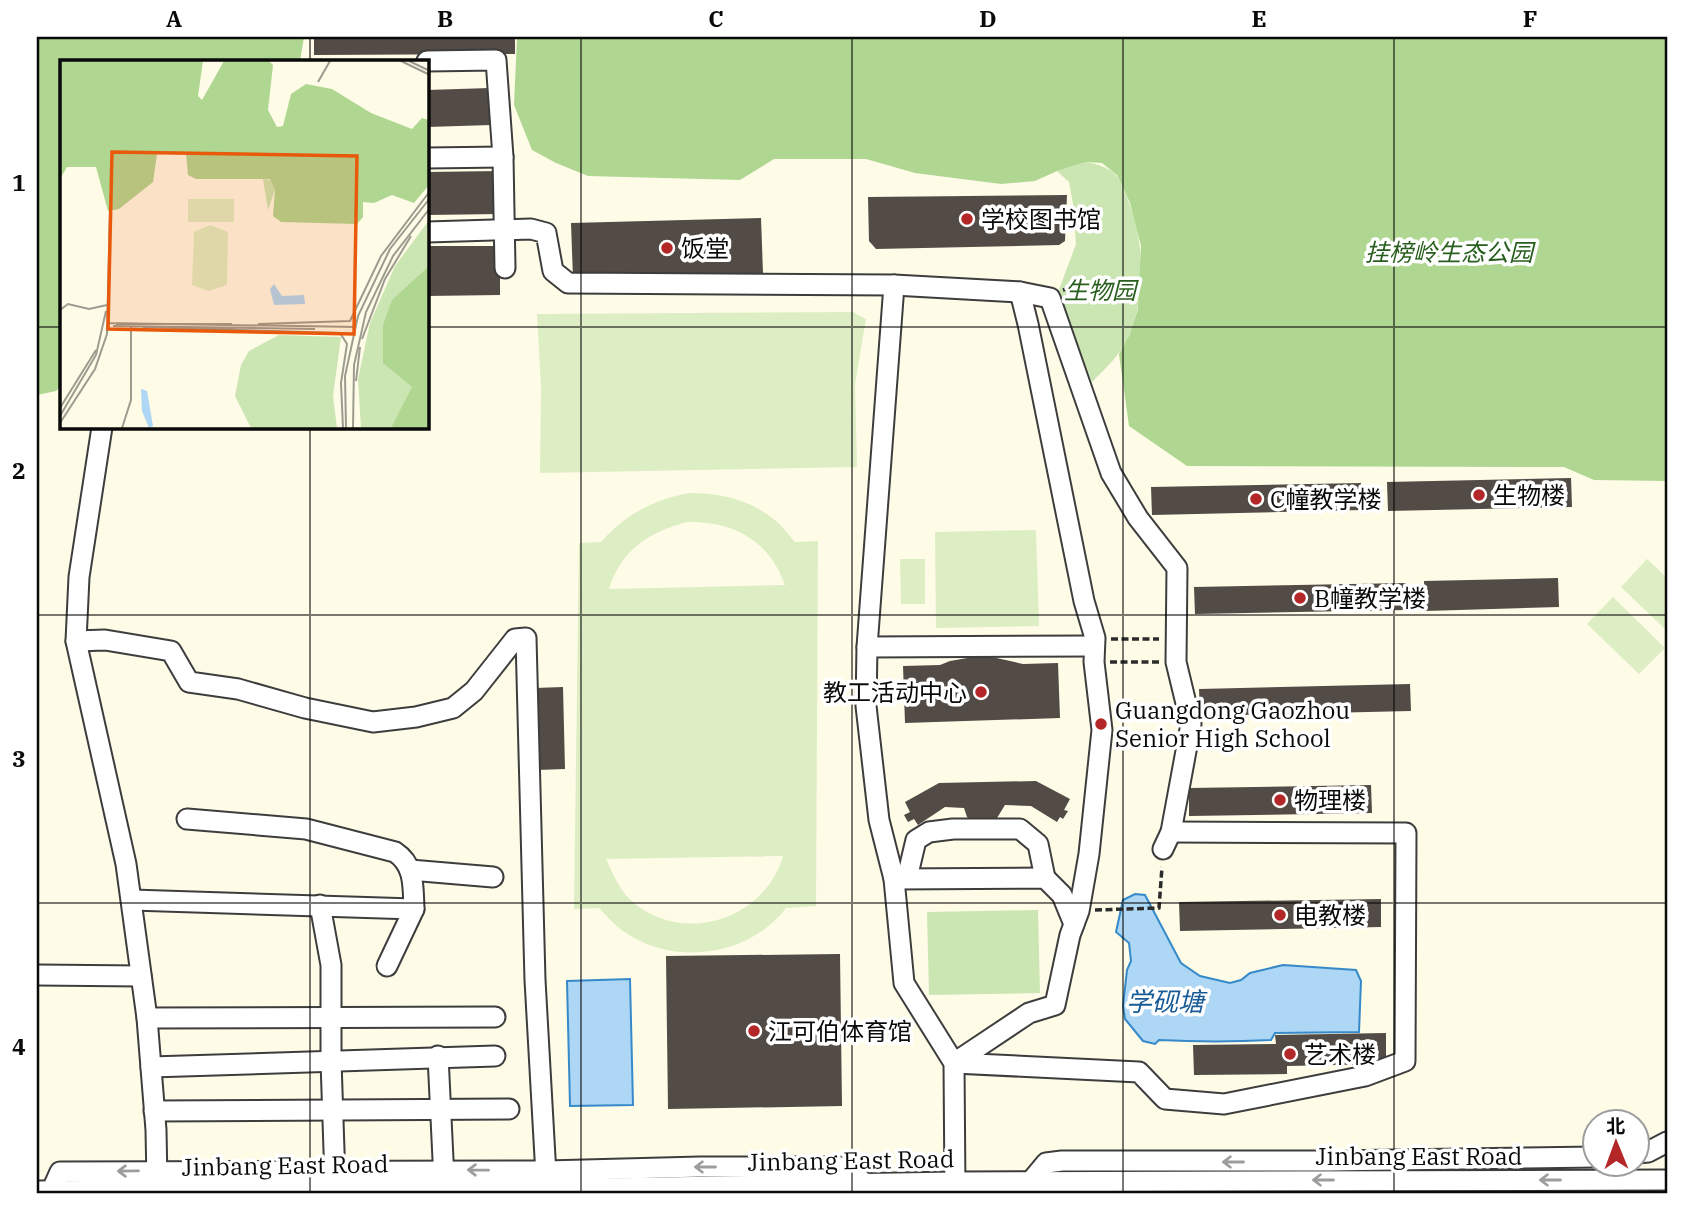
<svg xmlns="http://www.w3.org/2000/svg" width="1704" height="1230" font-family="'IBM Plex Serif','Noto Sans SC',serif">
  <rect width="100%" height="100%" fill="#fefbe7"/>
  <g fill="#cce6b3">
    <path d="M1086,162C1097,164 1107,167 1115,174C1119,178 1121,184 1123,189C1144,230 1148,293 1129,336C1120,355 1106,368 1092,382L1057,295L1076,244L1073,204L1069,182L1057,171Z"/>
    <path d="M1038,910L1040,993L929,995L927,912Z"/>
  </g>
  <g fill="#afd792">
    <path d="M37,37H304L300,61H61V386L56,391L37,395Z"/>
    <path d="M517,37H1667V481L1594,480L1564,467L1187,466L1129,426L1119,354L1130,334L1138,309L1141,246L1130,203L1117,175L1102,163L1086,162L1057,171L1035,181L1001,184L915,173L866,159H774L740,180L588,176L556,163L532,150L514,105Z"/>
  </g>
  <g fill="#deeec4" fill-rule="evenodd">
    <path d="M853,312L866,319L855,384L857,467L540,473L541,387L537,314Z"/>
    <path d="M689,493C719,493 748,499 772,518C781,524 788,534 795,542L818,541L816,906L786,908C749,957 673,967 623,931C614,925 607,916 599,908L574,909L579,543L601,542C626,514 653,500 689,493ZM687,522C733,521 769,540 785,585L609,589C621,550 649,532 687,522ZM783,856C765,918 687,945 635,904C620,892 614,876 606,859Z"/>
    <path d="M1036,530L1039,626L936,628L935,532Z"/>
    <path d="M900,559H925V604H901Z"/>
    <path d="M1647,559L1667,578V631L1621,587Z"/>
    <path d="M1613,597L1665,648L1639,674L1587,624Z"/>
  </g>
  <g fill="#add7f4" stroke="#368ac9" stroke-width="2">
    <path d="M1135,894L1145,895L1181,963L1200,976L1230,983L1241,980L1250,973L1283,965L1356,970L1361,981L1359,1032L1275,1033L1271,1040C1233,1042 1197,1042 1159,1040L1155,1044L1143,1041L1125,1019L1123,1006L1127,970L1131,961L1129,943L1116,932L1123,900Z"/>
    <path d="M630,979L633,1105L570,1106L567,981Z"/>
  </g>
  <g fill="#524b46">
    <path d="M314,37H515V54L314,55Z"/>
    <path d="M490,88L491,125L427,127V90Z"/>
    <path d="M500,171V214L427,215V172Z"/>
    <path d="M1067,195L1065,241L1059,245L876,249L869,241L868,197Z"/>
    <path d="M761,218L763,273L573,278L571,223Z"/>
    <path d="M427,246H500V295L427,296Z"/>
    <path d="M1571,478L1572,507L1388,511L1387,482Z"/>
    <path d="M1361,483L1362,510L1152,515L1151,487Z"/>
    <path d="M1558,578L1559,607L1425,611L1424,581Z"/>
    <path d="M1406,583V610L1195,614L1194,587Z"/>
    <path d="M973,657H992L1023,664L1058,663L1060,718L905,723L903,666L940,665L950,661Z"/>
    <path d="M1410,684L1411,711L1200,716L1199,689Z"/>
    <path d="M563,687L565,769L537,770L535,688Z"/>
    <path d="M1036,781L1070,799L1064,810L1068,811L1063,819L1060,817L1057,822L1031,806L1005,805L997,818L987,823H977L967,817L964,808L945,807L918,825L914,819L908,822L904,815L910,812L905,802L939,783Z"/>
    <path d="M1371,785L1372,813L1189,816V788Z"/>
    <path d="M1381,899V927L1180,931L1179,902Z"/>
    <path d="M840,954L842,1106L668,1109L666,956Z"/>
    <path d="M1386,1033V1064L1287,1066V1074L1194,1075L1193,1045L1276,1044L1275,1035Z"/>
  </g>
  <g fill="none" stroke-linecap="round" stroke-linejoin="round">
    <defs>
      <g id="minor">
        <path d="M427,61L496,60L503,157L505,268"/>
        <path d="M427,158L503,157"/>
        <path d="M427,232L531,229L546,233L553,271L568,283L894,285L1020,292L1050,298L1111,473L1138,518L1177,568L1176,662L1191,724L1171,832L1163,849"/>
        <path d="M894,285L867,647L866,706L879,820L894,879L904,983L954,1063L955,1192"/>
        <path d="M102,427L79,577L76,641L126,864L147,1018L156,1130L157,1182"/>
        <path d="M76,641L105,640L171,651L189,682L238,689L305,708L373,722L416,717L453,708L474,691L515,639L526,638L535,980L547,1193"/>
        <path d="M867,647L1094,646"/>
        <path d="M410,870L493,877"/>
        <path d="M907,878L916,840L929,832L953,829H1020L1038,844L1045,878"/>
        <path d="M894,879L1045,878L1062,895L1074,924"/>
        <path d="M132,900L414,909C413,887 415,865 395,852L306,829L187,819"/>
        <path d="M320,905L331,965V1061L335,1180"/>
        <path d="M387,966L414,909"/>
        <path d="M37,975L141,976"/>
        <path d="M147,1018L495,1017"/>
        <path d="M438,1056L444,1180"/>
        <path d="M954,1063L1139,1072L1165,1099L1224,1104L1365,1076L1405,1061L1406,833L1171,832"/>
        <path d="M954,1063L1029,1013L1055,1005L1070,935L1079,911L1089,854L1102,730L1094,662L1095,638L1084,601L1028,324L1020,292"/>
        <path d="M151,1067L495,1056"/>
        <path d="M154,1111L509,1109"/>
        <path d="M1638,1153L1648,1152L1667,1142"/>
        <path d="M1031,1181L1046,1163L1062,1161H1329L1596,1157"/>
        <path d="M37,1191L335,1188L547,1189L955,1182L1667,1180"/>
        <path d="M51,1192L60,1172L546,1171L700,1167H843L866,1184"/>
      </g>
    </defs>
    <use href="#minor" stroke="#3d3d3d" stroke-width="23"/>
    <g stroke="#2c2c2c" stroke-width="3.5" stroke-dasharray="7 3.5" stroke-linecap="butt">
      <path d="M1063,290L1074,287"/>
      <path d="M1111,639H1159"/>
      <path d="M1110,662H1159"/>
      <path d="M1095,910L1159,908L1162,867"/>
    </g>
    <use href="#minor" stroke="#fff" stroke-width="19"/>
  </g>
  <defs><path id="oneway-shaft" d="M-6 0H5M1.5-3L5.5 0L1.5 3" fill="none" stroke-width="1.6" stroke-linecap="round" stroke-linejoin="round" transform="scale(1.75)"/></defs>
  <g stroke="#9d9d9d">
    <use href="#oneway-shaft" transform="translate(1233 1162) rotate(180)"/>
    <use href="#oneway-shaft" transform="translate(705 1167) rotate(180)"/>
    <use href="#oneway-shaft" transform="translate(478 1170) rotate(-179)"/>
    <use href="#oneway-shaft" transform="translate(128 1171) rotate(179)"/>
    <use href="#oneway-shaft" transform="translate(1323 1180) rotate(180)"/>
    <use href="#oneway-shaft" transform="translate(1550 1180) rotate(180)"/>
  </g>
  <path fill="none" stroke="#0a0a0a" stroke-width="2" stroke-opacity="0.55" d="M310,37V61M581,37V1193M852,37V1193M1123,37V1193M1394,37V1193M37,327H61M427,327H1667M310,427V1193M37,615H1667M37,903H1667"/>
  <g fill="#b42729" stroke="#fff" stroke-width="2.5">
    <circle cx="967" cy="219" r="7"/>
    <circle cx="667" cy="248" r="7"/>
    <circle cx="1479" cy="495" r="7"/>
    <circle cx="1256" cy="499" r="7"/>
    <circle cx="1300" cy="598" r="7"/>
    <circle cx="981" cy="692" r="7"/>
    <circle cx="1101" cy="724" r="7"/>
    <circle cx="1280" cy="800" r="7"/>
    <circle cx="1280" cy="915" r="7"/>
    <circle cx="754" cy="1031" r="7"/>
    <circle cx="1290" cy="1054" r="7"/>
  </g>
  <g text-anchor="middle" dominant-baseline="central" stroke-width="7" stroke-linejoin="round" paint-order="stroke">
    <g font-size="24" fill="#0a0a0a" stroke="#fff" text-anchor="start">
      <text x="981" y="219">学校图书馆</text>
      <text x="681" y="248">饭堂</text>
      <text x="1493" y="495">生物楼</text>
      <text x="1270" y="499">C幢教学楼</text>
      <text x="1314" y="598">B幢教学楼</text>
      <text x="967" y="692" text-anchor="end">教工活动中心</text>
      <text x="1115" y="710">Guangdong Gaozhou<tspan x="1115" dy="28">Senior High School</tspan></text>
      <text x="1294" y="800">物理楼</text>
      <text x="1294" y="915">电教楼</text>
      <text x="768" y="1031">江可伯体育馆</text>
      <text x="1304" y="1054">艺术楼</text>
    </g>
    <g font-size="24" font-style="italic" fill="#285e1d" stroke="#fff">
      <text x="1449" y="252">挂榜岭生态公园</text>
      <text x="1100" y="290">生物园</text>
    </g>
    <g font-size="24" fill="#0a0a0a" stroke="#fff">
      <text x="1419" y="1156">Jinbang East Road</text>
      <text transform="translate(851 1160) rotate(-1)">Jinbang East Road</text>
      <text transform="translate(285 1165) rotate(-1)">Jinbang East Road</text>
    </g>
    <g font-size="26" font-style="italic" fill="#185b96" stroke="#fff">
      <text x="1165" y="1001">学砚塘</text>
    </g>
  </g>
  <g transform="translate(60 60)">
    <rect width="369" height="369" fill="#fefbe7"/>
    <path d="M203,119L212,120L215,130L208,150ZM369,160V368H301L298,319L310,263L335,206ZM219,275L281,277L273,336L277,368H191L175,336L181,305L189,291Z" fill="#cce6b3"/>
    <path d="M0,1H143L138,36L142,40L164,1H209L213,5L208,50L217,67L223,66L231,34L246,24L272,29L311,53L352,69L362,58L369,60V125L354,143L332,135L314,143L303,142V157L297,164L221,162L213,156L215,130L210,119H136L128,115L126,94H97L93,122L59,149L48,151L36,107H7L0,119ZM369,206V368H331L352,327L323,303V265L332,240Z" fill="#afd792"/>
    <path d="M128,139H174V162H128ZM150,165L168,172L167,225L149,231L132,225L134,172Z" fill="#deeec4"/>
    <path d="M214,224L222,236L244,235L245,244L214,245L210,229ZM81,329L87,331L93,366L89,368L82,351Z" fill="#add7f4"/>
    <path fill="none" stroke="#9c9b8f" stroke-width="2" d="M341,1L370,15M349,1L370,11M258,22L270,1M0,250L8,244L29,249L47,245M48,263L296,267M56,264H172M198,264L290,261L321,196L370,131M53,266L255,269M83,267L280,273L287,284L281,323L283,368M302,279L325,219L351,176M296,321L300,287M0,348L36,290M0,356L36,295L46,251M0,363L35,309L47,274L50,151M62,368L71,340V266M286,368L285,316L298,256L330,189L370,138M293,368L294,305L306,252L333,196L370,148"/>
    <path fill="#e8590c" fill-opacity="0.15" stroke="#e8590c" stroke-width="3.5" d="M52,92L297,96L294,274L48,269Z"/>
    <rect width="369" height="369" fill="none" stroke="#0a0a0a" stroke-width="3.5"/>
  </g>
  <rect width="1704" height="1230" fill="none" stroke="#ffffff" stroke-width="77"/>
  <g transform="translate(1616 1143) rotate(359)"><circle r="33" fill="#ffffff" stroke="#9d9d9d" stroke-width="2"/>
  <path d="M0-5L12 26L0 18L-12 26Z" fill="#b42729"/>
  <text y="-10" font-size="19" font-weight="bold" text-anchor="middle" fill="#0a0a0a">北</text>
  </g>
  <rect x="38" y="38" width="1628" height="1154" fill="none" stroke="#0a0a0a" stroke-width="2.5"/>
  <g font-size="23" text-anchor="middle" font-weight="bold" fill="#0a0a0a">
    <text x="174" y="27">A</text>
    <text x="445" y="27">B</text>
    <text x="716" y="27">C</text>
    <text x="988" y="27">D</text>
    <text x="1259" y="27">E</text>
    <text x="1530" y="27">F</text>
    <text x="19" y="191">1</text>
    <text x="19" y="479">2</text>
    <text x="19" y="767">3</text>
    <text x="19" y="1055">4</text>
  </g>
</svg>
